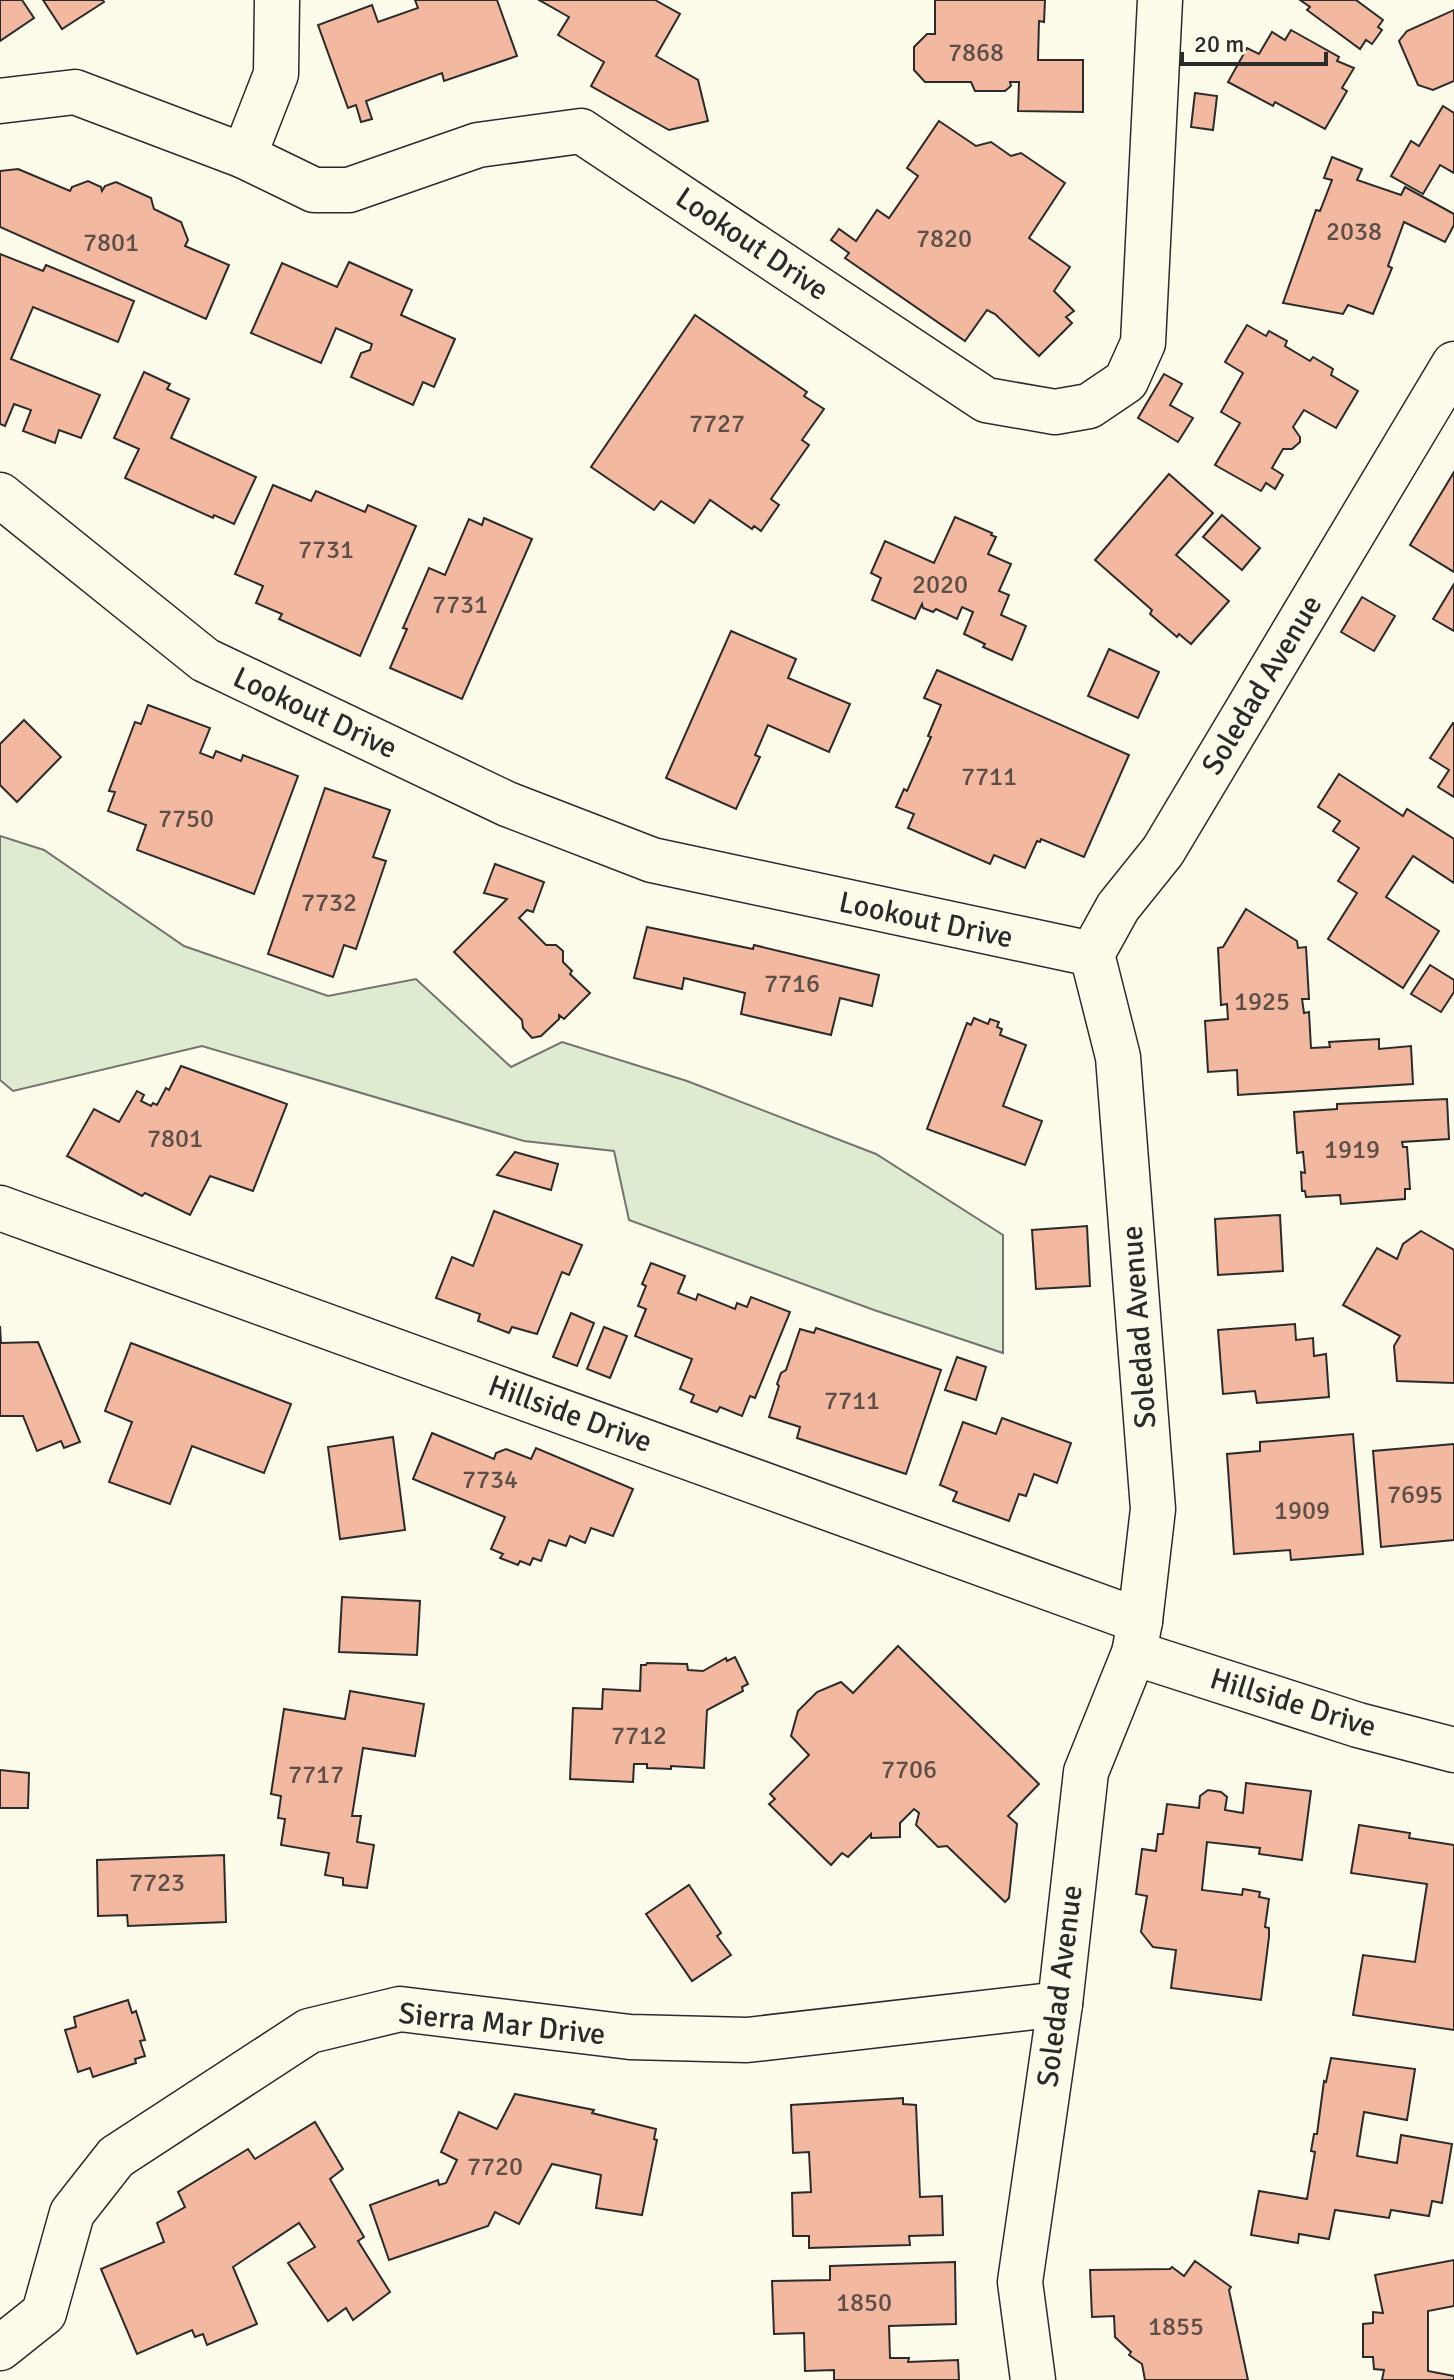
<svg xmlns="http://www.w3.org/2000/svg" width="1454" height="2380" font-family="Signika,sans-serif">
  <rect width="100%" height="100%" fill="#fdfbea"/>
  <path fill="#deebd1" stroke="#74746e" stroke-width="2" d="M0,836L44,850L184,946L328,996L416,979L511,1067L562,1042L687,1081L876,1154L1003,1235V1353L874,1310L629,1220L614,1151L524,1141L202,1046L13,1091L0,1080Z"/>
  <g fill="#f2b8a0" stroke="#2b2b2b" stroke-width="2">
    <path d="M0,0H22L34,18L0,41Z"/>
    <path d="M43,0H103L104,2L62,29Z"/>
    <path d="M415,0H497L517,56L444,81L442,73L366,101L372,119L361,122L356,105L348,108L318,25L372,5L378,22L418,8Z"/>
    <path d="M539,0H655L680,14L656,56L698,80L708,121L669,130L591,86L604,62L558,35L569,17Z"/>
    <path d="M935,0H1045L1044,22L1039,21L1038,60H1083V112L1018,111L1019,82H1010L1011,86L1005,91H975L971,82H925L914,70V47L927,34H935Z"/>
    <path d="M1300,0H1356L1383,20L1378,27L1382,30L1372,44L1366,40L1360,49L1307,10L1310,7Z"/>
    <path d="M1454,10V81L1433,90L1418,85L1399,41L1407,31Z"/>
    <path d="M1291,30L1339,57L1337,61L1354,68L1342,88L1347,91L1325,129L1275,102L1273,106L1228,82L1247,48L1259,54L1272,32L1285,40Z"/>
    <path d="M1195,93L1217,96L1213,130L1191,127Z"/>
    <path d="M1443,106L1454,113V173L1440,165L1423,194L1391,176L1411,141L1419,146Z"/>
    <path d="M939,121L976,146L991,142L1011,156L1021,153L1065,183L1029,238L1070,267L1054,291L1074,311L1066,317L1072,323L1039,356L995,314L987,310L965,341L845,258L849,253L831,240L839,229L856,241L877,210L889,218L918,176L907,168Z"/>
    <path d="M1332,157L1362,169L1357,180L1401,195L1405,187L1454,214V225L1445,242L1404,222L1388,266L1392,268L1373,314L1348,305L1343,314L1283,303L1316,210L1320,211L1332,180L1324,178Z"/>
    <path d="M18,169L70,191L72,187L88,181L101,187L102,191L105,186L116,182L151,198L154,209L181,222L188,240L185,246L229,265L206,319L0,227V171Z"/>
    <path d="M0,254L43,271L46,265L134,301L118,342L33,307L11,359L100,395L81,438L59,430L55,443L23,431L31,410L14,404L5,426L0,424Z"/>
    <path d="M349,262L412,290L401,315L455,339L434,387L423,382L413,405L351,377L361,353L370,350L372,344L336,328L321,363L251,333L282,263L337,287Z"/>
    <path d="M695,315L807,392L804,396L824,409L802,440L809,445L771,499L779,505L761,531L754,526L752,529L710,500L694,523L661,501L654,510L591,467Z"/>
    <path d="M1247,325L1266,336L1269,331L1287,341L1285,346L1310,361L1313,357L1333,369L1331,375L1358,391L1336,428L1304,410L1293,427L1300,437V442L1292,449H1283L1272,468L1283,475L1275,489L1266,483L1261,491L1215,465L1240,423L1221,412L1243,373L1225,362Z"/>
    <path d="M144,372L170,384L167,389L189,399L171,438L256,477L234,524L214,515L213,518L125,478L139,449L114,438Z"/>
    <path d="M1164,374L1182,384L1170,405L1193,418L1178,442L1138,418Z"/>
    <path d="M1454,472V572L1410,545Z"/>
    <path d="M1169,474L1213,513L1176,555L1229,601L1191,644L1179,634L1177,637L1150,614L1152,610L1095,560Z"/>
    <path d="M273,485L311,501L316,491L365,512L368,505L416,526L360,656L279,619L282,614L256,603L263,586L235,574Z"/>
    <path d="M1222,515L1260,548L1242,570L1203,537Z"/>
    <path d="M955,517L992,533L991,535L996,537L988,554L1011,564L999,591L1009,595L1001,615L1026,626L1012,660L983,647L985,644L964,634L973,612L962,607L957,619L936,609L933,612L923,608L922,604L915,619L872,600L881,578L871,573L885,541L934,563Z"/>
    <path d="M484,518L532,539L462,699L390,668L407,629L403,628L429,568L445,575L469,519L482,525Z"/>
    <path d="M1454,584V631L1433,619Z"/>
    <path d="M1362,597L1395,616L1374,651L1341,632Z"/>
    <path d="M731,631L796,659L788,678L850,704L829,752L768,725L755,755L760,757L736,809L666,778Z"/>
    <path d="M1109,649L1159,672L1138,718L1088,696Z"/>
    <path d="M937,670L1129,755L1084,857L1041,839L1040,842L1037,841L1025,868L994,855L990,864L908,828L914,814L896,807L904,789L907,791L931,737L928,736L941,705L924,698Z"/>
    <path d="M148,705L210,728L200,753L213,758L216,751L241,761L243,755L298,776L254,894L137,850L146,825L108,811L115,792L109,791L135,722L141,724Z"/>
    <path d="M24,720L61,757L17,802L0,785V744Z"/>
    <path d="M1453,723H1454V797L1438,787L1449,770L1430,758Z"/>
    <path d="M1339,774L1403,816L1407,809L1454,839V883L1413,856L1386,897L1439,931L1403,988L1328,939L1357,893L1338,881L1359,848L1333,831L1340,821L1318,807Z"/>
    <path d="M325,788L390,810L373,857L386,861L356,949L344,945L333,977L268,954Z"/>
    <path d="M495,864L544,882L533,912L527,910L519,918L546,945H556L563,951V962L572,971L570,974L590,993L564,1019L559,1015V1019L541,1036L532,1038L523,1028L522,1020L454,952L507,899L484,893Z"/>
    <path d="M1246,909L1297,941L1298,948L1306,947L1309,999H1302L1304,1013L1309,1012L1311,1048L1330,1047L1329,1042L1379,1039V1049L1411,1046L1413,1084L1238,1095L1237,1070L1208,1072L1205,1021L1228,1019L1227,1004L1221,1005L1218,948L1223,947Z"/>
    <path d="M647,927L753,949L754,945L879,975L872,1006L840,998L831,1035L741,1014L745,993L684,978L682,989L634,978Z"/>
    <path d="M1430,965L1454,980V992L1441,1012L1411,994Z"/>
    <path d="M974,1018L988,1024L990,1019L999,1022L997,1027L1002,1029L1000,1035L1026,1045L1003,1106L1042,1121L1025,1165L927,1129L967,1023L971,1025Z"/>
    <path d="M181,1066L287,1104L253,1191L210,1176L190,1215L145,1193L142,1196L67,1156L94,1109L119,1122L137,1091L144,1095L141,1101L151,1106L153,1103L157,1105L166,1088L169,1090Z"/>
    <path d="M1447,1099L1449,1139L1402,1142L1403,1147H1407L1410,1189H1405V1199L1341,1204L1340,1195L1306,1197L1305,1191H1302L1301,1172L1305,1173L1303,1152L1297,1153L1294,1112L1337,1109V1104Z"/>
    <path d="M515,1152L558,1164L551,1190L497,1175Z"/>
    <path d="M494,1211L582,1245L569,1275L562,1272L537,1334L512,1327L509,1333L478,1321L480,1314L436,1298L452,1257L473,1266Z"/>
    <path d="M1280,1215L1283,1271L1218,1275L1215,1219Z"/>
    <path d="M1087,1226L1090,1286L1036,1289L1032,1230Z"/>
    <path d="M1421,1231L1454,1250V1383L1397,1381L1394,1346L1400,1336L1343,1305L1377,1248L1397,1259L1403,1244Z"/>
    <path d="M651,1263L685,1276L678,1293L696,1300L698,1294L735,1309L737,1303L747,1307L751,1297L790,1312L755,1398L750,1396L742,1416L720,1407L717,1412L691,1402L694,1395L680,1389L692,1359L635,1336L646,1309L638,1306L646,1286L642,1284Z"/>
    <path d="M571,1313L594,1323L577,1366L553,1357Z"/>
    <path d="M1295,1324L1296,1340L1313,1338L1314,1356L1326,1354L1329,1397L1257,1403L1255,1391L1223,1394L1218,1330Z"/>
    <path d="M0,1326L1,1343L38,1342L80,1442L64,1448L61,1441L37,1451L23,1416H0Z"/>
    <path d="M604,1327L627,1336L610,1378L587,1369Z"/>
    <path d="M816,1328L941,1370L906,1474L797,1438L800,1427L769,1417L779,1386L777,1384L781,1373L786,1370L800,1329L814,1333Z"/>
    <path d="M131,1343L291,1404L264,1473L192,1446L170,1504L109,1482L132,1422L105,1411Z"/>
    <path d="M957,1357L986,1367L976,1400L945,1390Z"/>
    <path d="M1002,1418L1071,1443L1057,1483L1034,1474L1026,1496L1019,1494L1009,1521L953,1501L957,1492L940,1485L963,1422L996,1434Z"/>
    <path d="M432,1433L494,1459L496,1453L506,1449L531,1459L536,1448L633,1489L613,1536L591,1528L585,1543L570,1536L566,1546L549,1540L541,1561L533,1558L530,1565L520,1561L518,1565L500,1558L503,1554L491,1549L505,1517L413,1479Z"/>
    <path d="M1353,1434L1363,1554L1291,1560L1290,1550L1234,1554L1227,1454L1260,1451V1442Z"/>
    <path d="M393,1437L405,1530L340,1539L328,1447Z"/>
    <path d="M1454,1444V1540L1381,1547L1373,1451Z"/>
    <path d="M342,1597L420,1601L417,1655L339,1652Z"/>
    <path d="M898,1646L1039,1784L1008,1816L1017,1824L1009,1898L1005,1902L947,1846L938,1847L916,1825L919,1813L914,1809L900,1823V1837L871,1838V1834L848,1857L842,1853L831,1865L769,1804L775,1799L770,1794L809,1755L791,1736L798,1711L817,1692L841,1682L853,1693Z"/>
    <path d="M735,1657L748,1684L742,1687L743,1691L707,1710L704,1768L671,1766V1769L647,1768V1764H634L633,1782L570,1779L573,1708L602,1709L603,1689L640,1691L641,1665H646L647,1663L687,1664L688,1670L703,1671L726,1658L727,1661Z"/>
    <path d="M350,1691L424,1704L415,1756L363,1748L352,1816H361L357,1842L374,1845L367,1888L343,1885V1878L325,1875L329,1853L281,1845L285,1819L278,1818L281,1796L271,1794L284,1709L345,1719Z"/>
    <path d="M0,1770L29,1773L28,1808H0Z"/>
    <path d="M1246,1783L1311,1791L1302,1860L1259,1854L1260,1848L1207,1842L1202,1890L1242,1895L1243,1889L1260,1892L1259,1897L1269,1899L1265,1927L1269,1928V1937L1261,2000L1171,1988L1176,1950L1153,1947L1141,1932L1147,1896L1136,1894L1142,1849L1156,1851L1158,1834H1163L1167,1804L1199,1808L1200,1796L1208,1790L1221,1792L1227,1797L1225,1810L1243,1813Z"/>
    <path d="M1359,1825L1410,1833L1409,1838L1454,1845V2030L1353,2015L1363,1955L1415,1962L1427,1884L1351,1873Z"/>
    <path d="M224,1855L226,1922L128,1926L127,1915L98,1916L97,1860Z"/>
    <path d="M689,1885L721,1933L717,1936L731,1955L692,1981L646,1914Z"/>
    <path d="M128,2000L132,2013L136,2011L145,2040L140,2041L145,2056L135,2059L136,2063L93,2077L90,2068L78,2072L65,2030L76,2027L74,2017Z"/>
    <path d="M1331,2058L1415,2069L1407,2120L1364,2112L1357,2156L1397,2163L1401,2135L1452,2144L1442,2203L1432,2201L1429,2216L1391,2210L1389,2218L1335,2210L1329,2239L1299,2234L1298,2243L1251,2235L1259,2191L1307,2199L1315,2152L1311,2151L1314,2134H1317L1324,2081L1326,2082Z"/>
    <path d="M515,2094L594,2110L592,2113L656,2129L654,2139L657,2140L642,2215L596,2208L601,2175L552,2164L519,2224L495,2212L488,2226L389,2260L370,2205L438,2180L439,2185L446,2183L457,2160L441,2152L459,2112L497,2129Z"/>
    <path d="M903,2098V2104L916,2105L920,2197L942,2196L943,2235L909,2236L910,2245L809,2248V2236H793L792,2193L811,2192L809,2152L793,2153L791,2105Z"/>
    <path d="M315,2122L343,2169L330,2179L364,2237L358,2241L390,2292L353,2320L346,2308L328,2321L288,2263L315,2247L299,2223L233,2267L257,2324L207,2345L203,2334L195,2337L192,2330L137,2354L101,2269L164,2242L157,2223L185,2207L178,2192L248,2149L255,2159Z"/>
    <path d="M1454,2260V2306L1428,2311V2371L1454,2376V2380H1382L1384,2370L1374,2369L1373,2357H1363V2324L1373,2323V2312L1383,2313L1375,2275Z"/>
    <path d="M1195,2261L1231,2287L1229,2290L1248,2380H1145L1142,2364L1129,2355L1131,2352L1115,2337L1114,2316L1092,2317L1090,2270L1170,2269L1172,2267L1184,2276Z"/>
    <path d="M955,2262L956,2324L889,2326L890,2358H909L908,2362L958,2360L959,2380H834V2370L805,2371L804,2333L774,2334L772,2281L830,2280V2266Z"/>
  </g>
  <g fill="none" stroke-linecap="round" stroke-linejoin="round">
    <defs>
      <g id="minor">
        <path d="M0,101L75,92L244,156L314,190H349L478,145L581,131L986,400L1055,412L1089,406L1126,381L1143,343L1160,0"/>
        <path d="M244,156L276,74L277,0"/>
        <path d="M0,495L205,660L507,804L652,860L1092,954"/>
        <path d="M0,1208L1140,1621"/>
        <path d="M1134,1653L1358,1725L1454,1750"/>
        <path d="M0,2348L44,2313L72,2213L116,2157L309,2031L400,2009L630,2037L747,2040L1060,2004"/>
        <path d="M1033,2380L1020,2282L1060,2004L1086,1772L1134,1653L1140,1621L1153,1509L1118,1057L1092,954L1118,907L1163,851L1454,364"/>
      </g>
    </defs>
    <use href="#minor" stroke="#2b2b2b" stroke-width="47"/>
    <use href="#minor" stroke="#fdfbea" stroke-width="44"/>
  </g>
  <g text-anchor="middle" dominant-baseline="central" stroke-width="6" stroke-linejoin="round" paint-order="stroke">
    <g font-size="26" fill="#5d4e48">
      <text x="976" y="53">7868</text>
      <text x="1354" y="232">2038</text>
      <text x="944" y="239">7820</text>
      <text x="111" y="243">7801</text>
      <text x="717" y="424">7727</text>
      <text x="326" y="550">7731</text>
      <text x="940" y="585">2020</text>
      <text x="460" y="605">7731</text>
      <text x="989" y="777">7711</text>
      <text x="186" y="819">7750</text>
      <text x="329" y="903">7732</text>
      <text x="792" y="984">7716</text>
      <text x="1262" y="1002">1925</text>
      <text x="175" y="1139">7801</text>
      <text x="1352" y="1150">1919</text>
      <text x="852" y="1401">7711</text>
      <text x="490" y="1480">7734</text>
      <text x="1415" y="1495">7695</text>
      <text x="1302" y="1511">1909</text>
      <text x="639" y="1736">7712</text>
      <text x="909" y="1770">7706</text>
      <text x="316" y="1775">7717</text>
      <text x="157" y="1883">7723</text>
      <text x="495" y="2167">7720</text>
      <text x="864" y="2303">1850</text>
      <text x="1176" y="2327">1855</text>
    </g>
    <g font-size="30" fill="#2b2b2b" stroke="#fdfbea">
      <text transform="translate(752 244) rotate(34)">Lookout Drive</text>
      <text transform="translate(1262 685) rotate(-59)">Soledad Avenue</text>
      <text transform="translate(315 713) rotate(25)">Lookout Drive</text>
      <text transform="translate(926 920) rotate(12)">Lookout Drive</text>
      <text transform="translate(1139 1327) rotate(-94)">Soledad Avenue</text>
      <text transform="translate(570 1414) rotate(20)">Hillside Drive</text>
      <text transform="translate(1293 1703) rotate(17)">Hillside Drive</text>
      <text transform="translate(1060 1986) rotate(-83)">Soledad Avenue</text>
      <text transform="translate(502 2024) rotate(6)">Sierra Mar Drive</text>
    </g>
  </g>
  <path d="M1182 52v12h144v-12" fill="none" stroke="#2b2b2b" stroke-width="4"/>
  <text x="1194" y="52" font-size="24" fill="#2b2b2b" stroke="#fdfbea" stroke-width="6" paint-order="stroke">20 m</text>
</svg>
